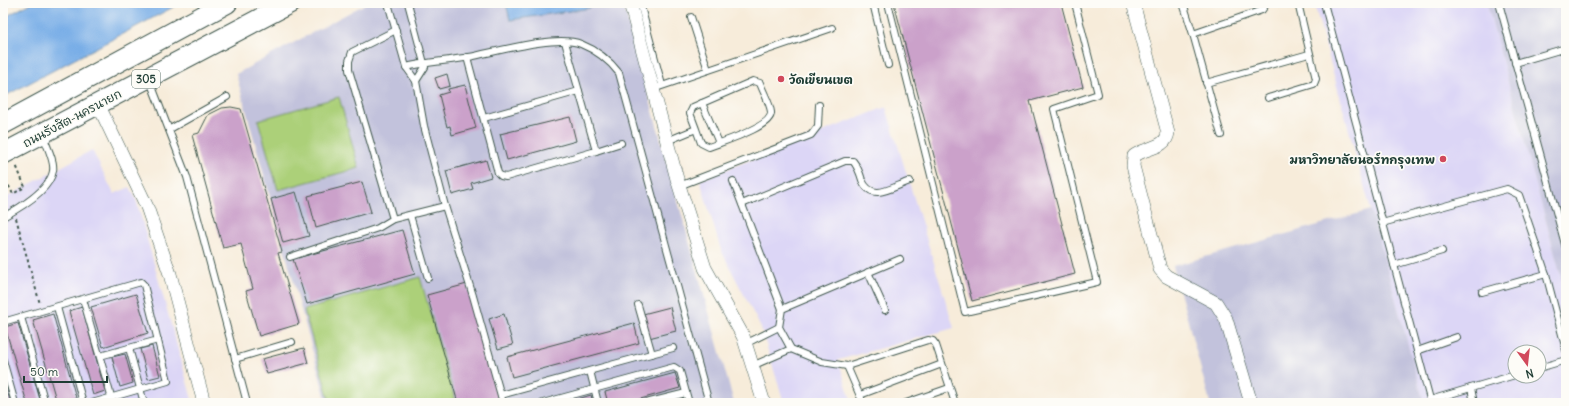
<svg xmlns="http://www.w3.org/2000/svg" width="1569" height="406" font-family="Delius,'Playpen Sans Thai',sans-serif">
  <rect width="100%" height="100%" fill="#fdfcf7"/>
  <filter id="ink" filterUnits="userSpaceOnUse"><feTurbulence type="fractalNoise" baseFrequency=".025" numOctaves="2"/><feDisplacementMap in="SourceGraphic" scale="8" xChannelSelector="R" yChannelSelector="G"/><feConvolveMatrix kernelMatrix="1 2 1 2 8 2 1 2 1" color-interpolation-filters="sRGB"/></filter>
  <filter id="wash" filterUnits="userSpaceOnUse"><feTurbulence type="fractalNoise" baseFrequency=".012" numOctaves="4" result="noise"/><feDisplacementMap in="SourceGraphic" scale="16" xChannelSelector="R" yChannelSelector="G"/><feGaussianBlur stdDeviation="0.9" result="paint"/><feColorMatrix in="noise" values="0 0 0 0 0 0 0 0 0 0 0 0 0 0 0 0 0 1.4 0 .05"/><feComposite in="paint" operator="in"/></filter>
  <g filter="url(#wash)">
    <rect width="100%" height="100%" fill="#f7ecda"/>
    <g fill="#dcd6f6" fill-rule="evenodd">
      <path d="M1314,3H1487L1566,295V403H1424ZM1515,352H1539V376H1515Z"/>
      <path d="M886,107L954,328L838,360L852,403H784L761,328L721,250L700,180Z"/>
      <path d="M92,150L114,194L130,187L136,199L193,403H3V199Z"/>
    </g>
    <g fill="#c2c2dc">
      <path d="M367,3H623L734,403H327L236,74Z"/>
      <path d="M1487,3H1566V295Z"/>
      <path d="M1371,210L1424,403H1210L1173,266Z"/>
    </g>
    <g fill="#acd079" stroke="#668656">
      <path d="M339,97L359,168L278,190L258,120Z"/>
      <path d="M420,277L456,403H330L304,310Z"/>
    </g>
    <g fill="#79aee7" stroke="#4c768e">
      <path d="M31,3H181L3,97V18Z"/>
      <path d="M506,3H589L590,8L510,20Z"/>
    </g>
    <g id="blocks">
      <g fill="#cba1ca">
        <path d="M894,3H1061L1083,87L1030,101L1075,274L972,301Z"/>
        <path d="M447,74L450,86L439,89L435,78Z"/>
        <path d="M465,85L476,128L452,135L450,126L447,127L439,95L449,92L448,89Z"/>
        <path d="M231,107L241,109L282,252L278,253L299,324L259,336L246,291L253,289L241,244L223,248L192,135L199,133L208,115L222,108Z"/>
        <path d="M570,117L576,141L507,160L500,134Z"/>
        <path d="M486,160L491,177L471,183L473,189L452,195L446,171Z"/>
        <path d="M362,182L371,212L316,228L308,196Z"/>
        <path d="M296,192L309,236L283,243L271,199Z"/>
        <path d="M402,230L415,274L307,304L293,259Z"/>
        <path d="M467,284L500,403H458L427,295Z"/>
        <path d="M136,294L148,333L103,347L91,307Z"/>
        <path d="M82,307L105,391L93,395L69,311Z"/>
        <path d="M670,307L676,331L649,338L643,314Z"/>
        <path d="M53,314L76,398L57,403L33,320Z"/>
        <path d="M504,314L513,345L498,349L489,319Z"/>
        <path d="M18,323L41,403H27L5,327Z"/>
        <path d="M634,323L639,343L512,377L507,357Z"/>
        <path d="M152,346L160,376L148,379L140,349Z"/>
        <path d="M304,348L308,363L267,374L262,359Z"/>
        <path d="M125,354L133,383L120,387L112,357Z"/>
        <path d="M675,373L680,388L626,403H608L605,392Z"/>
        <path d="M3,378L11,403H3Z"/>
        <path d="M591,395L593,403H565Z"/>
        <path d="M682,397L684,403H660Z"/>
      </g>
    </g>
  </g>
  <g filter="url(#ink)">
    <use href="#blocks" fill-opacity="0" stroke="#3f574d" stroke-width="1"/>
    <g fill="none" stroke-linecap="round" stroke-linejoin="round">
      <defs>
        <g id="lane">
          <path d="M388,3L406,67L416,81L424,126L445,206L473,296L503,403"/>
          <path d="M408,3L425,67L416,81"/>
          <path d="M640,3L662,85"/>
          <path d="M873,3L888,65"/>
          <path d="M888,3L965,312L1097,282L1054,109L1098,94L1075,3"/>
          <path d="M1183,3L1193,34L1262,10L1267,3"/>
          <path d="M1324,3L1431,403"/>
          <path d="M1499,3L1566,248"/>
          <path d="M691,17L708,70"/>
          <path d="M1193,34L1221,135"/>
          <path d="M467,57L498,173L501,176L506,177L596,151L579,91"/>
          <path d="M1515,63L1566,48"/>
          <path d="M406,67C427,62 448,61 469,57C496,52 556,34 581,44C596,50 609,60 619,73L709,403"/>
          <path d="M150,81L187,177L247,403"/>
          <path d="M1206,83L1309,54"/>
          <path d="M653,89L832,28"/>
          <path d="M1268,98L1314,84L1316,79L1298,3"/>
          <path d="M702,103L719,143"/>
          <path d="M484,118L579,91L565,42"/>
          <path d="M170,129L227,97"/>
          <path d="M667,141L696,129L690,113L693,107L753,81L760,83C763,92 770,103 771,112C773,127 721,142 709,147L701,143L696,129"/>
          <path d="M596,151L621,143"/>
          <path d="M733,181L782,309"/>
          <path d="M679,186L811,135L818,126L819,105"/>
          <path d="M742,204L845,161H853C857,166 860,173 862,180C872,203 892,187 910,181"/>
          <path d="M410,215L428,278"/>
          <path d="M3,217C18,209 50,190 53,171C55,161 46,145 43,135"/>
          <path d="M393,219L445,206"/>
          <path d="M1382,223L1507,189L1519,195L1546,274L1566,350"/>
          <path d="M290,257L378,228L393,219L349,70V61L352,52L396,30"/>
          <path d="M900,259L782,309L779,327L791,349L822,362L847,366L928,340L933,341L936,345L955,403"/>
          <path d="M1394,265L1442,251"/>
          <path d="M868,272L885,310"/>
          <path d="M1482,292L1546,274"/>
          <path d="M83,299L113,403"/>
          <path d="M638,305L652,354"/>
          <path d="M57,307L83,403"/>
          <path d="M21,317L45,403"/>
          <path d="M3,322L141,282L144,285L168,381L92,403"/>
          <path d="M745,344L779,327"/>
          <path d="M129,348L144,403"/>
          <path d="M1417,351L1457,337"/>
          <path d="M100,356L158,340"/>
          <path d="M235,359L292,342"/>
          <path d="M3,360L15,403"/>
          <path d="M752,366L791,349"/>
          <path d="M847,366L863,403"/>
          <path d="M1539,368L1566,360"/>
          <path d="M590,371L598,403"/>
          <path d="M1471,388L1474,403"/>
          <path d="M501,395L673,348"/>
          <path d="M860,395L942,364"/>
          <path d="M1430,400L1515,375"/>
          <path d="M543,403L674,367L680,371L689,403"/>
          <path d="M646,403L686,393"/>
          <path d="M906,403L949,388"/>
        </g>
        <g id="street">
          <path d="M630,3L677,179L705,268L743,336L764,403"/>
          <path d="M1133,3L1168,133C1166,149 1145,147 1134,156L1133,166L1158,261L1160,269L1166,276L1216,303L1226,319L1251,403"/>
          <path d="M98,104L147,207L170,274L204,403"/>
        </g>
        <g id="primary">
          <path d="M3,124L227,3"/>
          <path d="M3,154L290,3"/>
        </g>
      </defs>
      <use href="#lane" stroke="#3f574d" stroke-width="8"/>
      <use href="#street" stroke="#3f574d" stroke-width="14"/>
      <use href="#primary" stroke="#3f574d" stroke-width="22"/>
      <g stroke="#3f574d" stroke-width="2" stroke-dasharray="3 3" stroke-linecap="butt">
        <path d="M3,175L13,194L25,187L16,165"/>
        <path d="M16,218L40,304"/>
      </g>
      <use href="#lane" stroke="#fff" stroke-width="6"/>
      <use href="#street" stroke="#fff" stroke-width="13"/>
      <use href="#primary" stroke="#fff" stroke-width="20"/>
    </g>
  </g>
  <g fill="#d1495b" stroke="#fdfcf7" stroke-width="1.5">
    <circle cx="781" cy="79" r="4"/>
    <circle cx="1443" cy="159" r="4"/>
  </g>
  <g text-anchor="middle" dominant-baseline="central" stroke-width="3.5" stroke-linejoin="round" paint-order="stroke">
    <rect fill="#fdfcf7" stroke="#62766e" stroke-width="1" x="132" y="70" width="28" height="18" rx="3"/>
    <g font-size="11" font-weight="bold" fill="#1f3d34">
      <text x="146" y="79">305</text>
    </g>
    <g font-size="12" font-weight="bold" fill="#1f3d34" stroke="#fdfcf7" text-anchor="start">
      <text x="789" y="79">วัดเขียนเขต</text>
      <text x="1435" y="159" text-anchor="end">มหาวิทยาลัยนอร์ทกรุงเทพ</text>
    </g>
    <g font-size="12" fill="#1f3d34" stroke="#fdfcf7">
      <text transform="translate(72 118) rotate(-28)">ถนนรังสิต-นครนายก</text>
    </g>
  </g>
  <rect width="1569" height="406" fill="none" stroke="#fdfcf7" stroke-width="16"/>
  <g transform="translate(1527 364) rotate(165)"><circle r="19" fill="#fdfcf7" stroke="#a4b0a9"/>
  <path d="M0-3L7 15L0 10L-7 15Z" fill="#d1495b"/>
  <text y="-6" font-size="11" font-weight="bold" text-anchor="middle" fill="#1f3d34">N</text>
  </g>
  <path d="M24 376v6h83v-6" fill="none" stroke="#1f3d34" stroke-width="2"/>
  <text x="30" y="376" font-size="12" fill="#1f3d34" stroke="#fdfcf7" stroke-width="3" paint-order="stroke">50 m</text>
</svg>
